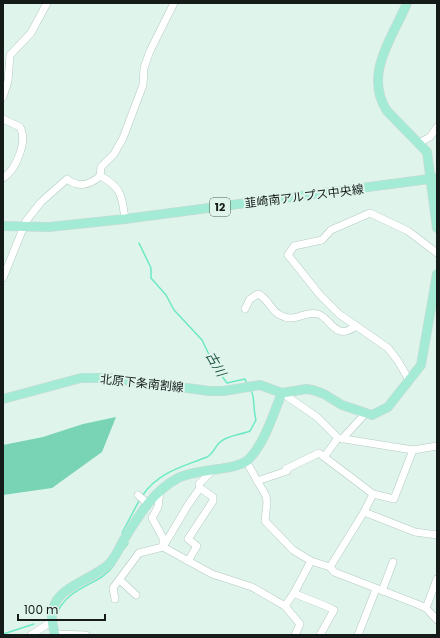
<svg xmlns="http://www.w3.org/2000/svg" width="440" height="638" font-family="Poppins,'Noto Sans JP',sans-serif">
  <rect width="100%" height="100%" fill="#dff5ec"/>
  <path fill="#79d3b5" d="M116,417L102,452L52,488L3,495V445L43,437L83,424Z"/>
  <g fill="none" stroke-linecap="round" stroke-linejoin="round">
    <g stroke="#6ce9c3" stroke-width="1.5">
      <path d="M139,243L151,268V278L166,295L174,310L202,340L214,365L227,383L245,379L247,384"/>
      <path d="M142,496C158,472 182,467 207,457C213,454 215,447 219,443C227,435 241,435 250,431L256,420C253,410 255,397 251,390"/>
      <path d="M122,533L140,499"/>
      <path d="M123,550L128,543"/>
      <path d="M56,615C68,585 100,586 114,565"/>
      <path d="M3,634L34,624"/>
    </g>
    <defs>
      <g id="minor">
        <path d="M3,97L8,81L10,55L31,33L47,3"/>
        <path d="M3,119L20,127C28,141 16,170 3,178"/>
        <path d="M419,143L430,137L437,127"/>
        <path d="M100,176C122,187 122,197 125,219"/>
        <path d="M3,278L26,221L41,202L67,179C78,188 90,185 100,176L101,167L114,154L123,138L143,85L144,68L150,51L174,3"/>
        <path d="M245,309L250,299L258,294C269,299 270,310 280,315C296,324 304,310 318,314C331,318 335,342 356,326"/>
        <path d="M409,380L398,361L388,348L339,314L320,295L288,255L294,246L322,240L331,230L370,213L408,231L437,253"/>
        <path d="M282,393L317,417L338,438L413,450L437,446"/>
        <path d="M342,439L365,414"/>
        <path d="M324,457L338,438"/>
        <path d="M246,461L266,496L267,503L265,521L293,550L311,561L330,567L334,572L417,604L426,608L437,620"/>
        <path d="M214,469L199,484L200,488L188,505L163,547L212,574L252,587L285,606L300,624L295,635"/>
        <path d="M286,469L319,453L373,494L394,499L413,450"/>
        <path d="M257,481L287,471"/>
        <path d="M138,495L147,503"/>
        <path d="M364,512L415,532L437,535"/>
        <path d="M188,561L197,546L188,539L213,501V497L200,488"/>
        <path d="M330,567L364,512L373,494"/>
        <path d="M120,580L136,595"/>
        <path d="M382,591L393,562"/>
        <path d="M294,593C308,600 321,603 334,610L320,635"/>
        <path d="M115,599L113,588L139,553L163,547V538L152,518L158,507L160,491"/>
        <path d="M285,606L294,593L311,561"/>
        <path d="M426,608L437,579"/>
        <path d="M55,634L86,635"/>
        <path d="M31,635L51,622"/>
        <path d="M358,635L376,589"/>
      </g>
      <g id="major">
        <path d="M407,3C393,37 363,74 387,111L427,152L437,228"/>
        <path d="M3,226L49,227L125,219L437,178"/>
        <path d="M3,399L81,378H110L210,391H224L260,385L282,393"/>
        <path d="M55,635C52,623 49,612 57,600C67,585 95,577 109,564C115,558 119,549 123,541C138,517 152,492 178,478C197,468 235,471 248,460C265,443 273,414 282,393L306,389L313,390L324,394L342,405L372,415L388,407L421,365L437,274"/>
      </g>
    </defs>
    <use href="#minor" stroke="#b4c9c1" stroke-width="8"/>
    <use href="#major" stroke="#d5d6d6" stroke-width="10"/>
    <use href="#minor" stroke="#fff" stroke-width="7"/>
    <use href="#major" stroke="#a4ebd5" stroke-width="9"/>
  </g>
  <g text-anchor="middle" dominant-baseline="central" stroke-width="4" stroke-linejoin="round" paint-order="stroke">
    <rect fill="#dff5ec" stroke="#515c58" stroke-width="1" x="210" y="198" width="20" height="18" rx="3"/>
    <g font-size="11" font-weight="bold" fill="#141b19">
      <text x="220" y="207">12</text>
    </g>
    <g font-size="12" fill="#141b19" stroke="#dff5ec">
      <text transform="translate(304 196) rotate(-7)">韮崎南アルプス中央線</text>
      <text transform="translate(142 383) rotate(6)">北原下条南割線</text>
    </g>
    <g font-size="13" font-style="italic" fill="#1e5343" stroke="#dff5ec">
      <text transform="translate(216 364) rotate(60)">古川</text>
    </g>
  </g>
  <rect width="440" height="638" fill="none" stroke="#141b19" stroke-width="8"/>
  <path d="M18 614v6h87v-6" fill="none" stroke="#141b19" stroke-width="2"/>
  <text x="24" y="614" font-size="12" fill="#141b19" stroke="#dff5ec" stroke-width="3" paint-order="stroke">100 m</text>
</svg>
